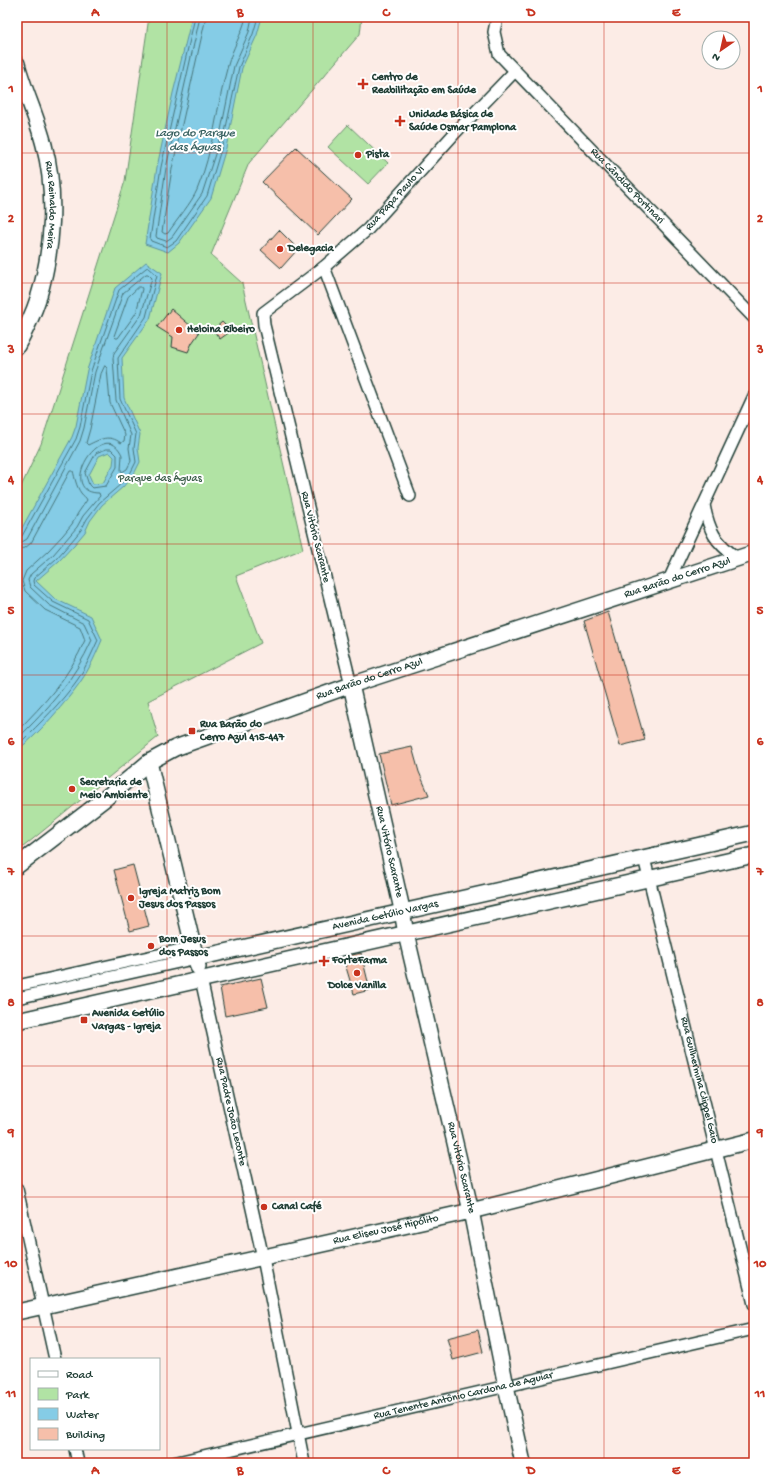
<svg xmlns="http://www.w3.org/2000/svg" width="771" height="1480" font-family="'Gochi Hand',sans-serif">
  <rect width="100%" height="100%" fill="#fcece6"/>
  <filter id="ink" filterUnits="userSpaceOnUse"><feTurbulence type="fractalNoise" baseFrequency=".025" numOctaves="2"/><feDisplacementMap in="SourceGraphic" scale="8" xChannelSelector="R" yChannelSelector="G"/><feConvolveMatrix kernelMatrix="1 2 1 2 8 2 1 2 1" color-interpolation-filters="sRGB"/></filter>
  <g filter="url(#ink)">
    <g fill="#b1e3a4" stroke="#68906c">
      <path d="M149,17H362L360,34L249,163L211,255L242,283L303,549L236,576L261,643L148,701L158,737L17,852V495L41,444L125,181Z"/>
      <path d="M348,125L388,163L368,184L328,147Z"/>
    </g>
    <g fill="#85cce6" stroke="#5c939f" fill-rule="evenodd">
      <path d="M192,17H262L257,35L242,68L226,148L211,198L179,243L168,252L145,244L157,167L173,93Z"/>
      <path d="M146,262L162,273L150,319L122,358L124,398L140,434L138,448L140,462L134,474L123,487L102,505L90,521L85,532L74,545L59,561L36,581L55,599L91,616L102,640C96,654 90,668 81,681C71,696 32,743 17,749V537L72,437L76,426L87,370L115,288ZM109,452L114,457L113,465L103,483L93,484L89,475L99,456Z"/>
    </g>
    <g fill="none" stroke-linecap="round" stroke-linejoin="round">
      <g stroke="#48767b" stroke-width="1">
        <path d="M195,17L161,167L150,239L151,241L167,247L176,241L207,196L222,146L239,67L253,34L258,17"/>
        <path d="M200,17L166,168L156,236L157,238L166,241L172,237L202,194L218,145L234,66L249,32L252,17"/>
        <path d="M206,17L172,169L162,232L165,234L168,233C176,221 192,202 197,190C214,150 216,107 228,65C232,49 242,34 246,17"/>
        <path d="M139,287H141L142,289L136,313L118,338H116L114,336L128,297Z"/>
        <path d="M105,366L107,368L110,403L125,435L124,441L121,443C109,434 100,439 88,445L86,443L90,429L101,374Z"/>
        <path d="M107,449H111L117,455V467L106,486L92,488L89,485L85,473L96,453Z"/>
        <path d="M17,538L22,536L76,439L80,427L91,371L119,290L146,268L148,267L157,275L146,317L118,358L120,399L136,434L134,448L136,462L131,472L121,484L99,503L87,519L81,530L71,542L56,559L34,578L33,581L34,585L53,602L88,619L98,640C92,653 86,667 78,679C62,702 40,723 20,743L17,745"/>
        <path d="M17,543L22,542L27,539L80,441L84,428L95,372L123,293L146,274H148L152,278L141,315L114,353L113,358L116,400L131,435L129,448L131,461L127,469L122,472L121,470L122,455C104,414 54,493 99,493L100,496L83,516L77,527L53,555L31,574L28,580L30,587L49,605L84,623L92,640C74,680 48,709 17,739"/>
        <path d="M17,549L25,548L31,543L70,471H73C75,478 76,486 81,493C83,496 86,497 87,500L78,513L72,524L63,535L48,551L26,571L22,581L25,591L45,610L80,627L85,640C70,676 44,704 17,731"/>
      </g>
    </g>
    <g fill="#f6bfaa" stroke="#1f3d34">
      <path d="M296,147L352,199L318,235L262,182Z"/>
      <path d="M279,230L298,249L281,268L261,250Z"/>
      <path d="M171,309L199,333L192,343L188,352L172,347L173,337L157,327Z"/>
      <path d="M222,322L231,331L220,339L213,330Z"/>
      <path d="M608,612L645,740L620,746L584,621Z"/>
      <path d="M412,747L419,772L429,795L391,805L379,754Z"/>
      <path d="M133,865L149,926L130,931L114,870Z"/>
      <path d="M361,953L370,990L354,994L343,957Z"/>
      <path d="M261,978L268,1007L225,1016L220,987Z"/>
      <path d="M478,1330L483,1352L453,1360L447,1338Z"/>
    </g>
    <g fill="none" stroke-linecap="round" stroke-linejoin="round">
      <defs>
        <g id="street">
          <path id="s1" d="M497,17L494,32L499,54L754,318"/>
          <path d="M324,267L410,496"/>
          <path d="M704,505C709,531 715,542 737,558"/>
          <path d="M669,580L754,396"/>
          <path id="s2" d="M351,685L264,325L263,313L324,267L368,229L454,134L515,71"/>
          <path id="s3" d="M644,858L754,1304"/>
          <path id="s4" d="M201,979L263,1258L304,1463"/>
          <path d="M17,986L194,947"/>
          <path d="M17,998L197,958"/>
          <path d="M17,1189L55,1359"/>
          <path d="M75,1449L78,1463"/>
          <path id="s5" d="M173,1463L754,1329"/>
        </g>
        <g id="secondary">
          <path id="s6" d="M17,64C24,91 37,117 44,145C57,194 53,250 38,299C33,315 25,331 17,346"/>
          <path id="s7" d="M351,685L401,905L406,934L471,1211L506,1386L523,1463"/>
          <path d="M149,762L198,967"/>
          <path id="s8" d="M17,866L107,797L149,762L175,748L351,685L754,553"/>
          <path id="s9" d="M197,958L754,833"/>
          <path d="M17,1021L754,855"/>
          <path id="s10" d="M17,1312L471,1211L754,1140"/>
        </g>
      </defs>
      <use href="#street" stroke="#1f3d34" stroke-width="14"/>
      <use href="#secondary" stroke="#1f3d34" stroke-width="18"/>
      <use href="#street" stroke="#fff" stroke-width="11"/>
      <use href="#secondary" stroke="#fff" stroke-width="15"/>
    </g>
  </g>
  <path fill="none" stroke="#c8321e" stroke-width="1" stroke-opacity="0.55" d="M167,17V1463M313,17V1463M458,17V1463M604,17V1463M17,153H754M17,283H754M17,414H754M17,544H754M17,675H754M17,805H754M17,936H754M17,1066H754M17,1197H754M17,1327H754"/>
  <g fill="#c8321e" stroke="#fff" stroke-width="1.5">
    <path d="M361 78h4v4h4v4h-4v4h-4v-4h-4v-4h4z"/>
    <path d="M398 115h4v4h4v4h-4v4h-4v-4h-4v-4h4z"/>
    <circle cx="358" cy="155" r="4"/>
    <circle cx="280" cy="249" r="4"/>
    <circle cx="179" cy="330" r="4"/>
    <rect x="188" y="727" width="8" height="8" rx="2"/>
    <circle cx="72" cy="789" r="4"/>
    <circle cx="131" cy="898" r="4"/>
    <circle cx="151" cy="946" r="4"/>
    <path d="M322 955h4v4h4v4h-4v4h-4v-4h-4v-4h4z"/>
    <circle cx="357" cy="973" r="4"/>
    <rect x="80" y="1016" width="8" height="8" rx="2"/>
    <circle cx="264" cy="1207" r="4"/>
  </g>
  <g text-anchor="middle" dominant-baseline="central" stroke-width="4" stroke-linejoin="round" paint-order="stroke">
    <g font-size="11" font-weight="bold" fill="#1f3d34" stroke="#fff" text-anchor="start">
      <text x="372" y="78">Centro de<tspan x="372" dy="13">Reabilitação em Saúde</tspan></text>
      <text x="409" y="115">Unidade Básica de<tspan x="409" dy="13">Saúde Osmar Pamplona</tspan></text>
      <text x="366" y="155">Pista</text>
      <text x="288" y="249">Delegacia</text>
      <text x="187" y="330">Heloina Ribeiro</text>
      <text x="200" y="725">Rua Barão do<tspan x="200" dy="13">Cerro Azul 415-447</tspan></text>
      <text x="80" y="783">Secretaria de<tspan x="80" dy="13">Meio Ambiente</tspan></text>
      <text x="139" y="892">Igreja Matriz Bom<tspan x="139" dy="13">Jesus dos Passos</tspan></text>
      <text x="159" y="940">Bom Jesus<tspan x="159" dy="13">dos Passos</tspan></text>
      <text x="332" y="961">ForteFarma</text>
      <text x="357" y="986" text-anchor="middle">Dolce Vanilla</text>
      <text x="92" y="1014">Avenida Getúlio<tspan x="92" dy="13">Vargas - Igreja</tspan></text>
      <text x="272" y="1207">Canal Café</text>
    </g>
    <g font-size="11" fill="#1f3d34" stroke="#fff">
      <text stroke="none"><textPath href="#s1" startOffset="222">Rua Cândido Portinari</textPath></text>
      <text stroke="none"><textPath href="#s2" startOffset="558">Rua Papa Paulo VI</textPath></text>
      <text stroke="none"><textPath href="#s6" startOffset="146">Rua Reinaldo Meira</textPath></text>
      <text transform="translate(315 537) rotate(76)">Rua Vitório Scarante</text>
      <text stroke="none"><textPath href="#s8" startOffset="728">Rua Barão do Cerro Azul</textPath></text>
      <text stroke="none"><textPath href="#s8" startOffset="404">Rua Barão do Cerro Azul</textPath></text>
      <text stroke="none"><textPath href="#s7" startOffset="171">Rua Vitório Scarante</textPath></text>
      <text stroke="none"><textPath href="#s9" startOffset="193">Avenida Getúlio Vargas</textPath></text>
      <text stroke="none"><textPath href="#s3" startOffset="229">Rua Guilhermina Clippel Gaio</textPath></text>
      <text stroke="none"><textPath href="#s4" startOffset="136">Rua Padre João Leconte</textPath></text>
      <text stroke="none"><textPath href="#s7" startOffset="495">Rua Vitório Scarante</textPath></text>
      <text stroke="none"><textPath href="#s10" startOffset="378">Rua Eliseu José Hipólito</textPath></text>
      <text stroke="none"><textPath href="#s5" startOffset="298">Rua Tenente Antônio Cardona de Aguiar</textPath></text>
    </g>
    <g font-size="11" fill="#3c5e4a" stroke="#fff">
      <text x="160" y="479">Parque das Águas</text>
    </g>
    <g font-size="12" font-style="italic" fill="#386160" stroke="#fff">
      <text x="195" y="134">Lago do Parque<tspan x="195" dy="14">das Águas</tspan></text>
    </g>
  </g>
  <rect width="771" height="1480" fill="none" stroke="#fff" stroke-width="44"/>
  <rect x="30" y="1358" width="130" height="92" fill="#ffffff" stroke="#a5b1ae"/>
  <rect x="38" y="1371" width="20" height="6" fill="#ffffff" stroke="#a5b1ae"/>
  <text x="66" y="1378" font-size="12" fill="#1f3d34">Road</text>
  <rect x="38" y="1388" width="20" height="12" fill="#b1e3a4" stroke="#a5b1ae"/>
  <text x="66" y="1398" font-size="12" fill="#1f3d34">Park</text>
  <rect x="38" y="1408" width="20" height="12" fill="#85cce6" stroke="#a5b1ae"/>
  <text x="66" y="1418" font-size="12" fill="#1f3d34">Water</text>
  <rect x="38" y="1428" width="20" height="12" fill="#f6bfaa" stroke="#a5b1ae"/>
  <text x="66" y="1438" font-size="12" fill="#1f3d34">Building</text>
  <g transform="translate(721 50) rotate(214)"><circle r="19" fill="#ffffff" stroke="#a5b1ae"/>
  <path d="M0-3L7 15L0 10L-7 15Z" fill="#c8321e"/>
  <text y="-6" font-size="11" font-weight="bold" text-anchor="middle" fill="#1f3d34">N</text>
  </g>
  <rect x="22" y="22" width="727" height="1436" fill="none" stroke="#c8321e" stroke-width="1.5"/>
  <g font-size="13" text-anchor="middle" font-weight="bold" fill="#c8321e">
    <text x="95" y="16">A</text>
    <text x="240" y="16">B</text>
    <text x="386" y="16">C</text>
    <text x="531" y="16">D</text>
    <text x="676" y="16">E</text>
    <text x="11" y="92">1</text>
    <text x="760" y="92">1</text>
    <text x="11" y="222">2</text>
    <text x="760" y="222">2</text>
    <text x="11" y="353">3</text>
    <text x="760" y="353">3</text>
    <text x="11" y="483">4</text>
    <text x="760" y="483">4</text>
    <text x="11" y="614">5</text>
    <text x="760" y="614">5</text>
    <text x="11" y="745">6</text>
    <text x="760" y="745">6</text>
    <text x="11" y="875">7</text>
    <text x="760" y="875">7</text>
    <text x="11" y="1006">8</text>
    <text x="760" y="1006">8</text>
    <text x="11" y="1136">9</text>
    <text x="760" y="1136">9</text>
    <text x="11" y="1267">10</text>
    <text x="760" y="1267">10</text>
    <text x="11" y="1397">11</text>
    <text x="760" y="1397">11</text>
    <text x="95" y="1474">A</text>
    <text x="240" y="1474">B</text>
    <text x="386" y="1474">C</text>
    <text x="531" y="1474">D</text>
    <text x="676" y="1474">E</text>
  </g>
</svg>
